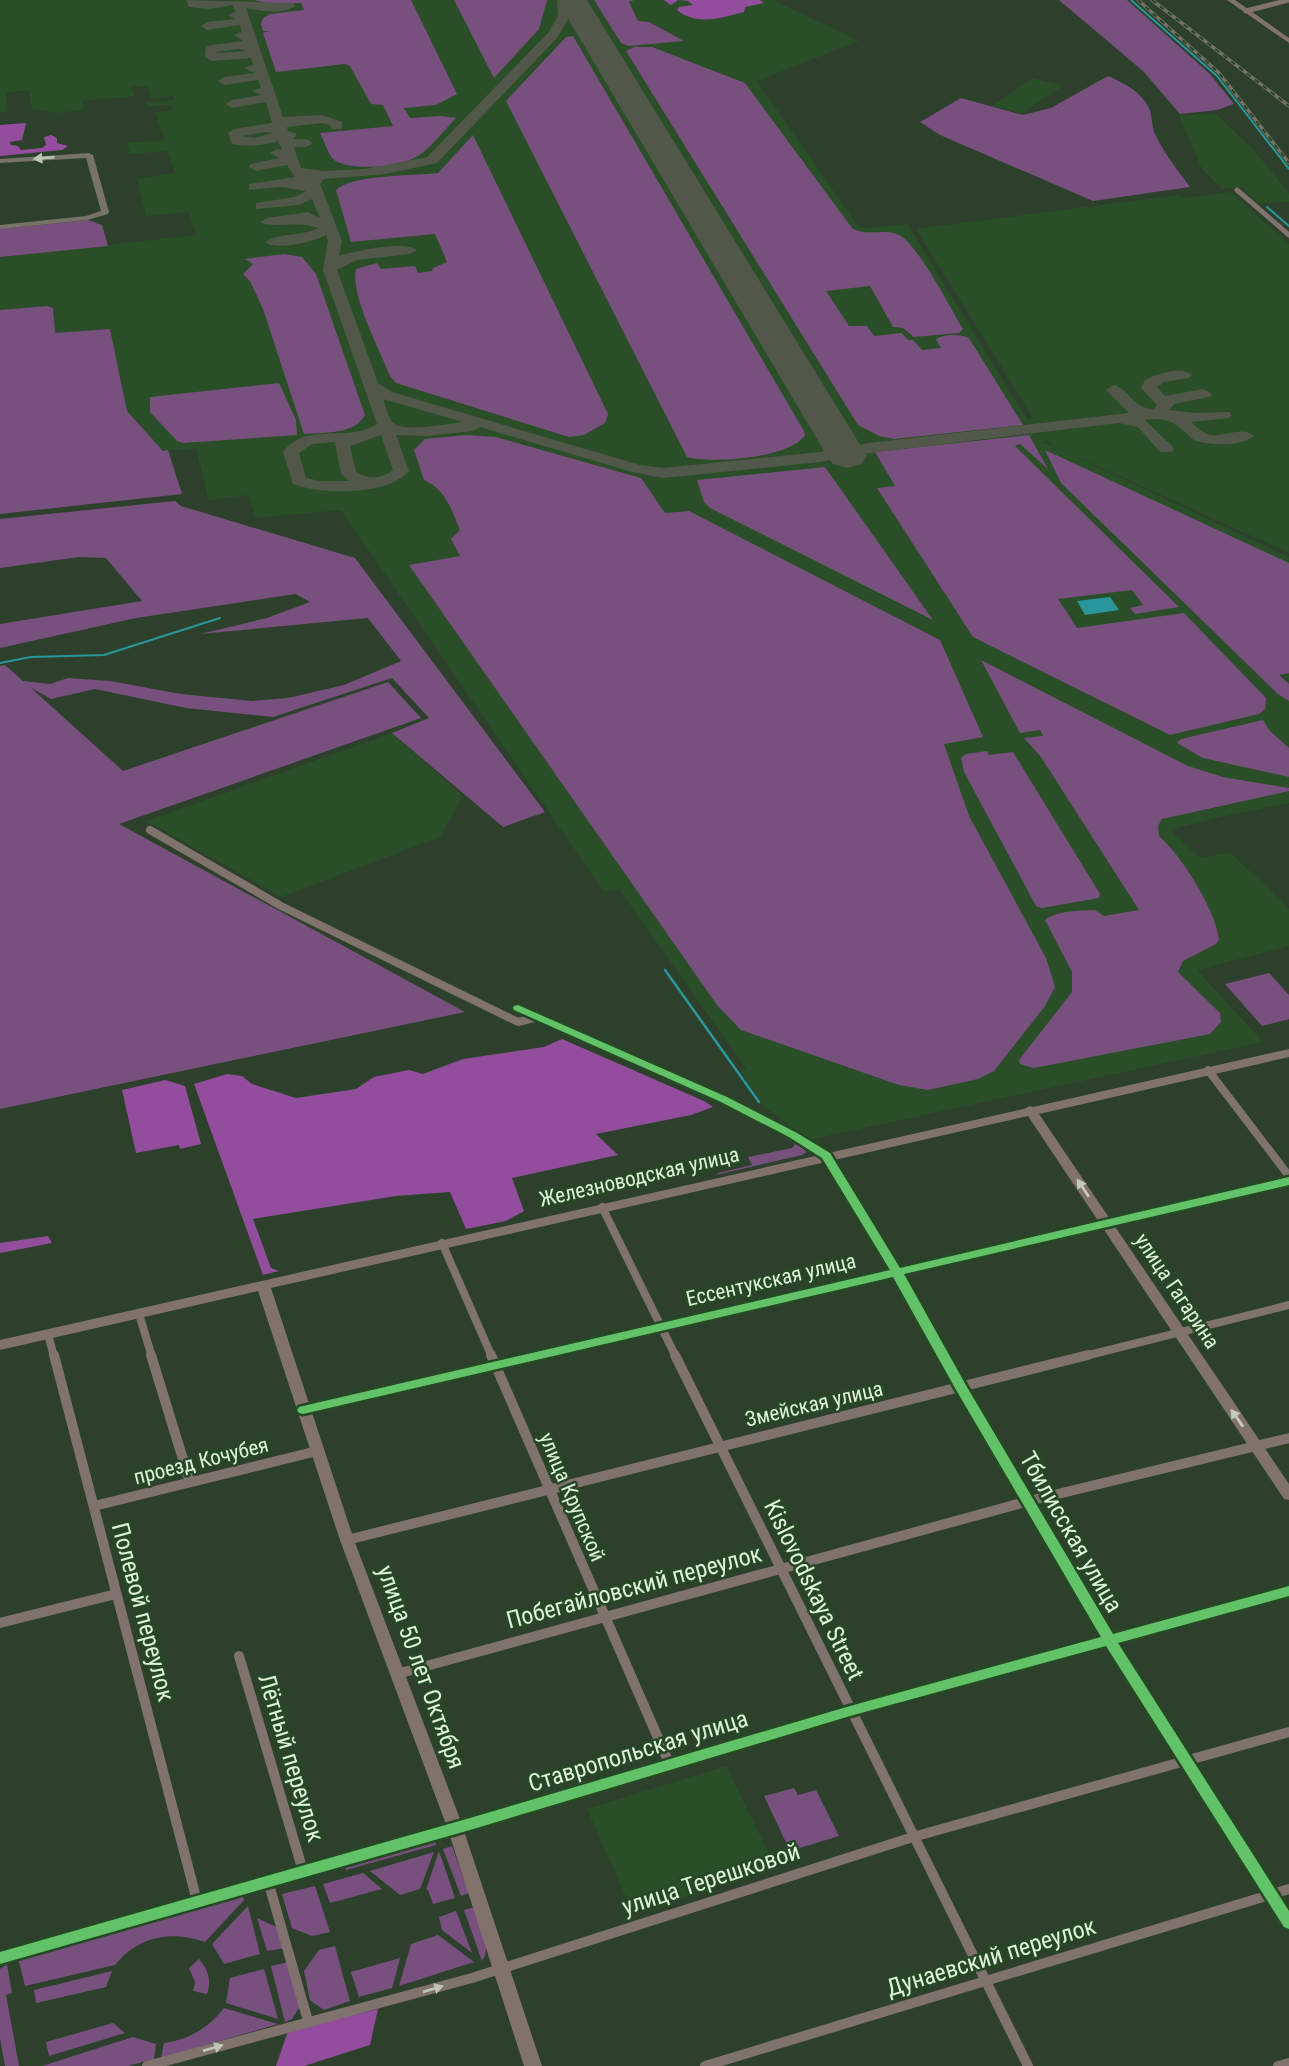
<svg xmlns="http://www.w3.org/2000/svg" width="1289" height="2066" font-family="'Roboto Condensed',sans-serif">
  <rect width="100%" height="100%" fill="#2d402c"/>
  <g fill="#2a4e27">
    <path d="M0,0H773L859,41L757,81L860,229L907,224L1027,419L1033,418L916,229L1179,195L1184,198L1231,192L1289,244V553L1053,446L1049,441H1042L1289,557V803L1221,817L1174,829L1172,832L1200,858L1230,852L1289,909V946L1197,970L1263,1042L808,1140L763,1105L740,1071L746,1068L619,889L604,892L341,510L255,518L249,495L209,500L196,448L163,451L127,411L110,329L55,333L47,306L0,310V257L196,235L189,212L146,216L137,179L175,173L168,151L130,154L127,143L165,140L155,112L172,111L171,105L148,106L147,102L174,100V96L151,99L147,86L131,87L135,96L82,101L83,110L56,113L32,109L29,91H19L6,93L8,112H0Z"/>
    <path d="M1033,78L1063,86L1022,113L992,106Z"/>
    <path d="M1216,114L1253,149L1289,193V202L1258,203L1241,187L1222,189L1202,169L1179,115Z"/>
    <path d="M392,733L463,796L440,837L281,897L147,821Z"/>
    <path d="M726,1766L776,1868L633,1913L587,1809Z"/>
  </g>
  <g fill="#78507e">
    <path d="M255,0H411L457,94L436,105L404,108L410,118L440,116L456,118C443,131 429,152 412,159C395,167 345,172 332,158C327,151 324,140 320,133L393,126L383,105L371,104L350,66L345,64L276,72L263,33L269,31H263L261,24L263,18L270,14L304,10L301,3L271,4Z"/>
    <path d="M454,0H547L539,29L494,78Z"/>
    <path d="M594,0H634L629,2L638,21L649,22L684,41L629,46L621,43Z"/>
    <path d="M1059,0H1127L1210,74L1234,104L1217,110L1180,114L1143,71Z"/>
    <path d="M573,36L804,431L805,435C791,458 712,464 687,457L506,101L566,37Z"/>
    <path d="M634,47H652L745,83L852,228C867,237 884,228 899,235C917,243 951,309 963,329L959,333L914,337L903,328L893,327L870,286L826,291L849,326H867L874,336L902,333L908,340H913L922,350L941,348L936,339C945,334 959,334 969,338L1023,425L894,439L879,436L858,425L626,51Z"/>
    <path d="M1108,76C1124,83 1143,93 1150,110C1152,117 1152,125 1154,132C1163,152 1177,169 1190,187L1093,201L940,135L920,122L961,98L1023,115L1051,108Z"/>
    <path d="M473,135L608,414L605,423L584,435L569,437L396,383L390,376C380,350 350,295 356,269L377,263L381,269L415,266L418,273L432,271L433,268L447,262L435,234L351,242L336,190C353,174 414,176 438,173Z"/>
    <path d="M88,220L102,225L108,246L0,257V229Z"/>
    <path d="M284,254L302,257L316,274L365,415C355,435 323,432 304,434L263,309L250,281L243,274L253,264L245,259Z"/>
    <path d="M47,306L53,308L55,333L110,329L127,411L163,451L168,450L182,494L0,514V310Z"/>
    <path d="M279,383L296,420L297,435L183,443L177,441L150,412V397Z"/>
    <path d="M466,435L496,437L641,478L665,513L689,511L940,640L983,737L944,744L969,816L1046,958L1055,987L1045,1006L994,1071L978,1079L928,1090L899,1085L741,1030L717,1005L409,565L460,556L451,539L460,530C451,509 446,490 424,480L414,450L425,439Z"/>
    <path d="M1029,435L1048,469L1020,444L1015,446L1179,607L1135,614L1130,608L1143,605L1132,590L1058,599L1077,628L1184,613L1266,698L1265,709L1259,714L1170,735L973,637L877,488L895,486L875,452Z"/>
    <path d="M1045,450L1289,563V673L1279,675L1289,684V701L1278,694L1061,483Z"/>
    <path d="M825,467L933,620L710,508L704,502L697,480Z"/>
    <path d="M175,501L181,506L355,558L545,812L503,827L392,733L429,718L392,678L273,717L186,708L95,689L51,699L30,687L123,771L388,682L421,718L119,824L465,1012L0,1109V666L5,665L23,681L50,684L68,678L110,681L181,694L252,701L288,698L344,685L401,661L368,618L200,634L267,618L310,602L296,594L136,618L0,648V624L142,601L106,558L79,557L0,568V519Z"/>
    <path d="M981,660L1188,766L1223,777L1289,788V791L1162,819L1158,826L1159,836C1181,855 1216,910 1219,940L1216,944L1183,961L1178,972L1220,1013L1221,1022L1210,1034L1034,1068L1020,1064L1019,1060L1072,992V972L1045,920C1057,910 1080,911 1095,910L1104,916L1139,910L1041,757L1024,738L1043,736L1040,730L1020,733Z"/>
    <path d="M1263,720L1270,731L1289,748V777L1203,758L1177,743L1181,739Z"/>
    <path d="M987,751L989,755L1013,752L1100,894L1099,898L1042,908L1036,906L964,772L961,758L966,754Z"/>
    <path d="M1269,973L1289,995V1019L1262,1026L1225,984Z"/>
    <path d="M796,1143L807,1152L802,1155L716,1175L718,1173L752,1165L748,1157L792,1148Z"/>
    <path d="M794,1788L798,1795L816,1790L839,1836L790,1851L764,1796Z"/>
    <path d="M436,1838V1845L346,1870L344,1865Z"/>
    <path d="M452,1846L469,1893L461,1896L443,1849Z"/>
    <path d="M439,1851L455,1898L433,1904L428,1890H426Z"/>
    <path d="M434,1852L420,1889L400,1895L370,1871Z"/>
    <path d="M363,1873L382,1889L330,1903L323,1884Z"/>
    <path d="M315,1886L330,1932L312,1936L292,1928L282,1894Z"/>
    <path d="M242,1893L244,1900L205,1942C172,1930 138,1936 115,1965L25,1986L18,1958Z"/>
    <path d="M248,1906L260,1954L224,1964L212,1944Z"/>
    <path d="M475,1907C480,1923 493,1945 482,1961L464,1910Z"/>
    <path d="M456,1911L472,1953L442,1930L439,1917Z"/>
    <path d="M257,1918L279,1928L285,1948L267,1951Z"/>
    <path d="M438,1935L474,1962L399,1986L411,1944Z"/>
    <path d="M335,1946L350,2001L324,2010L310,2000L304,1971L319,1950Z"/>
    <path d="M400,1958L392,1988L359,1997L351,1972Z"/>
    <path d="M199,1959C208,1969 212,1981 207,1994L193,1991L195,1982L189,1968Z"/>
    <path d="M289,1962L301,2005L292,2019L285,2022L271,1966Z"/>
    <path d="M7,1964L12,1993L6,1995L19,2066H5L0,2038V1969Z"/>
    <path d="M264,1969L278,2019L226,2003L230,1978Z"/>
    <path d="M112,1971L106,1987L36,2003L34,1990Z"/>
    <path d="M224,2008L278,2024L161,2058L164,2043C188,2040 209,2028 224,2008Z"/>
    <path d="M113,2023L125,2033L49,2056L46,2042Z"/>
    <path d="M133,2037L156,2044L154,2059L128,2066H42Z"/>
  </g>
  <g fill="#934d9d">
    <path d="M664,0H760L764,3L745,7L744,12C721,18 697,26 677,10L679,7L693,5L688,1L678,0L671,5Z"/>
    <path d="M26,123L22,140L10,142L11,145L18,146L21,150L42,148L46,145L44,137L51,135L57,138V143L68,146L62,150L0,156V125Z"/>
    <path d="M562,1039L704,1101L713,1107L691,1115L596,1134L618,1155L512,1178L524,1211L506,1221L466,1229L450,1192L396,1196L253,1219L271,1268L279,1271L263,1275L194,1084L227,1074L242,1076L252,1084L296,1098L356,1089L374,1077L409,1070L423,1074L463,1059L544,1047Z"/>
    <path d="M165,1080L185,1086L201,1144L180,1149L179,1145L136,1153L122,1090Z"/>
    <path d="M48,1236L52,1243L0,1253V1243Z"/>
    <path d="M378,2009L370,2045L304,2066H276L288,2031Z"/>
  </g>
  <path fill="#29969b" d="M1110,597L1119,610L1085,615L1077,601Z"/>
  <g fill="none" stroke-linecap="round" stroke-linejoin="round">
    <g stroke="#29969b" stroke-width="2">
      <path d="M1131,0L1217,76L1289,169"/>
      <path d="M1267,207L1289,226"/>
      <path d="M0,663L31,657L104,655L220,618"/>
    </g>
    <path stroke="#29969b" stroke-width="2.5" d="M665,970L759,1102"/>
    <path fill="#51584a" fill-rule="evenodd" d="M186,0L293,3L295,6C282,15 261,11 246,8L283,117L322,115L342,122V129H332L330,125L322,123L287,127L288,131L297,134L293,139H306L313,143L306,147H294L301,168L324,171L365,169L427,157L548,33L558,16L557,0H569L570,16L557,38L437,163L386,174L324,179L320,184L342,241L339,256C355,251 405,240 417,250L410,254L357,260L337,270L378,383L392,392L640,465L663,468L820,452L869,443L1129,413L1106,390L1114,385C1131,391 1132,408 1154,409L1157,405L1141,388L1145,380C1157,374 1180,365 1192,375L1189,378L1164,382L1157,387L1165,396L1204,389L1212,394L1209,397L1174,404L1169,410L1195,413L1229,412L1232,415L1229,418L1191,422C1195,425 1200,431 1205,433C1220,441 1241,424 1254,436C1241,447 1212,445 1195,441C1176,425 1171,416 1145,420L1172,446L1174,449L1172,452H1160L1138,427L1119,423L869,453L820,462L663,478L632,472L480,427L473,431L426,436L396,435L409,471C388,496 321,495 293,484L283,452C306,421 348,443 377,424L323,270L328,241L326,235C313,242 276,251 265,242C279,232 302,237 318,228C300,220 269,229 260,222L267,218L308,212L320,218L312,199L299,205L256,209V203L295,197L306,191L281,187L249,190V184L295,177L287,165L256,171L249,167L251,164L279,158L270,153L277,149L282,150L278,141C263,146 249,147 232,144L228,133L234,129L272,123L266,102L232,108L226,104L232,100L262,95L252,91L261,88L258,80L224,85L218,81L224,77L255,73L244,68L253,65L251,58L211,61L205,57L206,46L243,41L234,35L242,32L240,25L207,30L201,26L207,22L235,19L228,15L235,12L233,5L209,9L189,7ZM239,49L247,51L217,53L216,52ZM265,132L273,133L254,138L242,136ZM383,399L463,422C448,424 407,432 395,424C388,420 386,406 383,399ZM381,435L393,470C381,479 369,480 356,472L350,446ZM335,442L341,474L349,481H320L306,478L299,453L312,444Z"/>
    <path fill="#51584a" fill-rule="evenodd" d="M557,0H587L867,456L861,464L847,468L833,464L827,456Z"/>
    <g stroke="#80726c" stroke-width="5">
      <path d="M1246,11L1289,0"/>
      <path d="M1237,190L1289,235"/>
    </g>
    <g stroke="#80726c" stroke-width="8">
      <path d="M150,830L281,906L518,1022L538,1017"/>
      <path d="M518,1008L723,1099L793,1135L826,1156L896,1271L944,1357"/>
      <path d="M1208,1070L1289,1176"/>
      <path d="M602,1207L676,1357"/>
      <path d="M442,1243L492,1357"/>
      <path d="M139,1314L152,1357"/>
      <path d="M48,1334L54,1357"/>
      <path d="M532,1357L1289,1181"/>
      <path d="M1081,1357L1289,1305"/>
    </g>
    <g stroke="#80726c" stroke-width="10">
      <path d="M54,1355L197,1901"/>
      <path d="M151,1355L190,1482"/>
      <path d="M491,1355L669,1763"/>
      <path d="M675,1355L1028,2066"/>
      <path d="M943,1355L1108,1638L1289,1923"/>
      <path d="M303,1410L539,1355"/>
      <path d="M94,1506L317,1451"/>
      <path d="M347,1540L1088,1355"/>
      <path d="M0,1623L116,1594"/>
      <path d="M239,1656L303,1871"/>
      <path d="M397,1674L1029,1501L1289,1438"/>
      <path d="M268,1881L308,2021"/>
      <path d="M0,1958L455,1827"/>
      <path d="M147,2066L472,1978L913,1837L1289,1732"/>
      <path d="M705,2066L1289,1889"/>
      <path d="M1278,2066L1289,2063"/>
    </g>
    <g fill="#81736c" fill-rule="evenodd">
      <path d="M1227,0H1235L1289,38V43Z"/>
      <path d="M1289,1049V1057L1039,1114L1289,1484V1500L1284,1499L1028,1116L271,1288L354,1540L460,1819L850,1705L1289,1585V1597L850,1717L464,1831L542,2066H524L447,1827L340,1540L258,1291L0,1350V1340L1024,1109L1030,1106L1033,1107Z"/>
    </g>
    <path fill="#787368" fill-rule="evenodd" d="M89,153L93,155L109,212L108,214L87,220L0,229V225L86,216L101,211L86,158L0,163V159Z"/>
    <defs>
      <g id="rail">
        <path d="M1138,0L1219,73L1289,163"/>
        <path d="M1152,0L1289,106"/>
      </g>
    </defs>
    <use href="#rail" stroke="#757168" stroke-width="3.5"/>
    <use href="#rail" stroke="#264824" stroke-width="2" stroke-dasharray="5" stroke-linecap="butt"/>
    <defs>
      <path id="cycleway" d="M518,1005L727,1097L797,1133L830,1153L900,1268L1289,1177V1185L904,1274L967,1387L1113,1634L1289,1586V1596L1118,1643L1289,1911V1929L1284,1927L1106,1646L850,1716L470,1830L0,1964V1952L470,1818L850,1706L1101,1637L955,1388L893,1277L303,1414L299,1413L297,1410L299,1407L303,1406L890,1270L822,1158L789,1137L719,1101L514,1010L513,1008L514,1006Z"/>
    </defs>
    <use href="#cycleway" stroke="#264824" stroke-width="5"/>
    <use href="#cycleway" fill="#61c268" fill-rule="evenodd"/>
  </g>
  <defs><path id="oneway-solid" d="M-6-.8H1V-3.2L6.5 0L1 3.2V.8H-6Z" transform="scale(1.75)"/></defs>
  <use fill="#bbc6b3" href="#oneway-solid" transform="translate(44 158) rotate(175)"/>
  <g fill="#c3ccba">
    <use href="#oneway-solid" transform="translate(1083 1188) rotate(-124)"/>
    <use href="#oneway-solid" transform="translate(1237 1418) rotate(-125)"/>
  </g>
  <g fill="#bec5b5">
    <use href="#oneway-solid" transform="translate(433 1989) rotate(-16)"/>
    <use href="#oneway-solid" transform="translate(213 2048) rotate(-16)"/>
  </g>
  <g text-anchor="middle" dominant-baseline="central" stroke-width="5" stroke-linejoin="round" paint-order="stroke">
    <g font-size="21" fill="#dff2dc" stroke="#264824">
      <text transform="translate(639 1177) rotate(-13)">Железноводская улица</text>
      <text transform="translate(771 1280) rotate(-13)">Ессентукская улица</text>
      <text transform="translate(1177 1291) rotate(56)">улица Гагарина</text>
      <text transform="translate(814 1404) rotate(-13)">Змейская улица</text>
      <text transform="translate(201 1461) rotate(-14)">проезд Кочубея</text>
      <text transform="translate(572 1497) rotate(67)">улица Крупской</text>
    </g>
    <g font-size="24" fill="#dff2dc" stroke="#264824">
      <text transform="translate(1071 1532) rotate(60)">Тбилисская улица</text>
      <text transform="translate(634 1587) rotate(-15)">Побегайловский переулок</text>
      <text transform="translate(814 1590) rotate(64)">Kislovodskaya Street</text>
      <text transform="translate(143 1612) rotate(75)">Полевой переулок</text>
      <text transform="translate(421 1667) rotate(70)">улица 50 лет Октября</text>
      <text transform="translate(638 1751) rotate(-17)">Ставропольская улица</text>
      <text transform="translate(291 1758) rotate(73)">Лётный переулок</text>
      <text transform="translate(711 1879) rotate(-18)">улица Терешковой</text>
      <text transform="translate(991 1957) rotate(-17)">Дунаевский переулок</text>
    </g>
  </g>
</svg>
